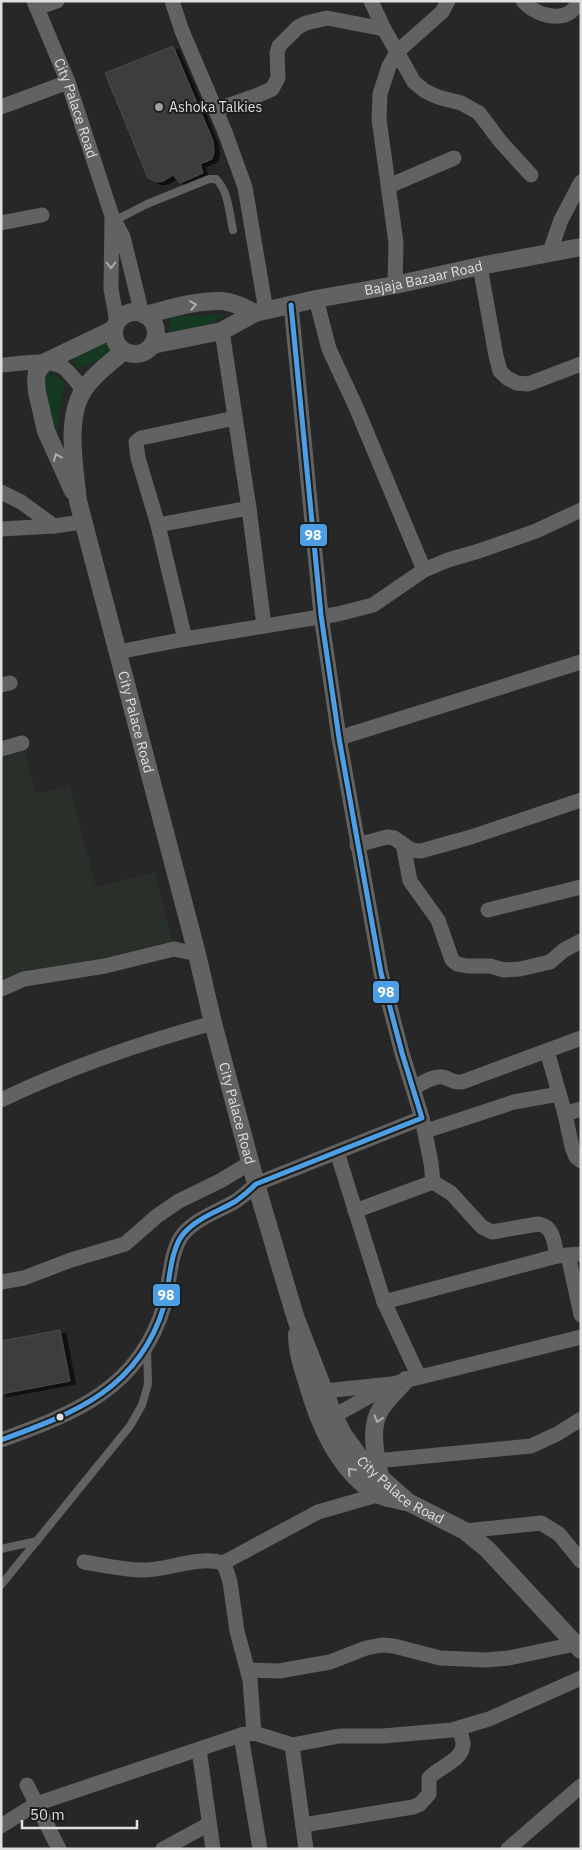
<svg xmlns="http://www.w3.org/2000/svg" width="582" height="1850" font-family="'IBM Plex Sans',sans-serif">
  <defs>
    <filter id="shadow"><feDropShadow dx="5.5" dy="3" stdDeviation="0" flood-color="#0009"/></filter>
  </defs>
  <rect width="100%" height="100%" fill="#272727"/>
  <path fill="#29302a" d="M22,743L36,794L70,786L96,887L155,872L174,949L1,993V749Z"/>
  <g fill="#153821">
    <path d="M229,314L210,323L171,337L169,317Z"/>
    <path d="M108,341L114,354L78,369L73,358Z"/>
    <path d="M48,373L66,381L59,410L58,434C51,416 36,390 48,373Z"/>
  </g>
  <g fill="#3c3c3c" stroke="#4b4c4b" filter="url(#shadow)">
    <path d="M173,46L213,141L214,152L212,159L200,164L203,173L180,183L173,175L163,181L156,182L148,178L105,73Z"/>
    <path d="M60,1330L70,1381L1,1394V1341Z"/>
  </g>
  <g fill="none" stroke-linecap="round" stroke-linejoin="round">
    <g stroke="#626262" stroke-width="8">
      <path d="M114,221L147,204L209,179H216C229,192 229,213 233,230"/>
      <path d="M1,1549L37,1541"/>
      <path d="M1,1585L130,1426L142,1405L148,1384L147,1348"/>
    </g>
    <g stroke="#626262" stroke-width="15">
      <path id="s1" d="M34,1L68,82L112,216L123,237L142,314"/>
      <path d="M172,1L182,31L225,132L245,187L266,311"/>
      <path d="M371,1L384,29L414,82L425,91L438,97L461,103L479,113L500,141L531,175"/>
      <path d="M523,1C533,13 555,21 569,13C574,10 576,5 581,2"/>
      <path d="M37,8L57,1"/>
      <path d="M1,107L68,82"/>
      <path d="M215,110L258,95L272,89L278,78L277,53L279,46L298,27L306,23L327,18L384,29"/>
      <path d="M389,186L454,158"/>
      <path d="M112,217L111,289L117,322"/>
      <path d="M1,223L42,215"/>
      <path d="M549,254L561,220L581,182"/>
      <path d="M480,266L496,356L500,371L507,378L517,383L528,384L581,364"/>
      <path d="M395,285L396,243L379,119L380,94L389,66L398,51L442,12L448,1"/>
      <path d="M316,299L329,349L356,407L424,570"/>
      <path d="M222,331L249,508L264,626"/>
      <path d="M1,365C20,364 44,358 61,366C70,371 77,383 83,390"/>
      <path d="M1,492L21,502L54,526"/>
      <path d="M158,525L249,508"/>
      <path d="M1,529L54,526L82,522"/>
      <path d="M185,639L158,525L138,458L136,442L141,438L235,418"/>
      <path d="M118,652L185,639L338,614L373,605L424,570L448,560L479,551L536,531L581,510"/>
      <path d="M1,685L10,683"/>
      <path d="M339,738L581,662"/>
      <path d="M1,749L22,743"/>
      <path d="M403,844L410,881L438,920L452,960L457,964L467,966H490L504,970L520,969L550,962L564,950L581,941"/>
      <path d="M357,845L387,837L394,838L411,850L421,851L471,837L581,800"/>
      <path d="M488,910L581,887"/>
      <path d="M1,989L24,979L105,966L174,949L197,954"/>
      <path d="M547,1051L565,1114L572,1147L576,1157L581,1161"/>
      <path d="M413,1088C421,1084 434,1075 443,1077C451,1079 452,1083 462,1082L581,1038"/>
      <path d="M1,1100C70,1067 140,1043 213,1023"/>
      <path d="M565,1114L581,1109"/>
      <path d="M422,1118L431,1163L433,1182L451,1193L482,1227L492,1232L538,1224C554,1226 554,1243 557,1256"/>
      <path d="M426,1131L514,1102L559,1094"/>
      <path d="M337,1152L384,1302L419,1377"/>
      <path d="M355,1211L433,1182"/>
      <path d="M568,1255L581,1315"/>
      <path d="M1,1282L24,1278L71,1260L125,1244L157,1216L179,1201L220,1181L250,1163"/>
      <path d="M384,1302L557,1256L581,1254"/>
      <path d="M314,1395L324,1391L392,1384L581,1337"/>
      <path d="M325,1421L386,1387"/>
      <path d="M1,1440C75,1413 139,1389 164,1306C170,1285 169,1250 184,1233C197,1218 219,1211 236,1201C243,1196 250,1190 256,1184L422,1118L402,1053L381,973L339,738L321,615L291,305"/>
      <path d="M365,1462L531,1446L557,1434L581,1419"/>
      <path d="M465,1531L541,1523L559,1534L581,1561"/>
      <path d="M84,1562C101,1565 120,1569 138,1570C167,1572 194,1555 223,1563L227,1572L230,1582L237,1631L250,1680L254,1733"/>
      <path d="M223,1563L318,1512L377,1495L384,1490"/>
      <path d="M248,1670L279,1671L330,1662L366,1648L382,1645L394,1646L440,1658L485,1660L509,1658L575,1644"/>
      <path d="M241,1735L260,1849"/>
      <path d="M27,1785L59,1849"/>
      <path d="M303,1825L413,1807L420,1804L429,1794V1778C438,1767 463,1761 463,1744C463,1739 460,1733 459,1728"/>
      <path d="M1,1826L36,1804L199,1749"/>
      <path d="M163,1849L209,1824"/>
      <path d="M213,1849L199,1749L241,1735L254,1733L292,1745"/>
      <path d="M306,1849L292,1745L339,1736H383L452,1730L489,1719L581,1678"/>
      <path d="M508,1849L581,1786"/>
    </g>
    <g stroke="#626262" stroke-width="18">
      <circle cx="135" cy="333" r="21"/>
      <path d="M145,315C169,309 197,300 222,301C234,302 245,308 255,313"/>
      <path id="s2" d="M152,345L222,331L255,313L316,299L395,285L480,266L581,247"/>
      <path id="s3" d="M124,351C110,363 93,375 83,391C65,420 75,469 78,501L197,954L213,1023L256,1184L281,1269L296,1319L334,1416L343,1434L363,1462L408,1502L465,1531L487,1549L581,1650"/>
      <path d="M73,491L46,431L37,392L36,380L37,372L45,362L114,329"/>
      <path d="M297,1334C297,1351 302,1366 307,1382C319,1424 337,1468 375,1493C383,1498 396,1499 405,1502"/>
      <path d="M380,1477C376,1458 370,1432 378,1414C384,1401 396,1391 406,1380"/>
    </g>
    <defs>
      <path id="bus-1" d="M1,1440C75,1413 139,1389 164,1306C170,1285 169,1250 184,1233C197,1218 219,1211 236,1201C243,1196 250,1190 256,1184L422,1118L402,1053L381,973L339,738L321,615L291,305"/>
    </defs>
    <use href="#bus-1" stroke="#1c1e1c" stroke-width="9"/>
    <use href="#bus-1" stroke="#4d9ee5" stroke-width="5"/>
  </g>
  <defs><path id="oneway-chevron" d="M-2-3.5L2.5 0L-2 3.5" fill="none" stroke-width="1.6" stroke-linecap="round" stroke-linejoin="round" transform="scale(1.25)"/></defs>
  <g stroke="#acadac">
    <use href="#oneway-chevron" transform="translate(111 265) rotate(90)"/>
    <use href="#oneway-chevron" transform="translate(193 305) rotate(-11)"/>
    <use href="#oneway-chevron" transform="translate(57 457) rotate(-113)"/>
    <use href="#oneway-chevron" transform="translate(378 1419) rotate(107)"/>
    <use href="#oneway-chevron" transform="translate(351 1471) rotate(-133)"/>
  </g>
  <circle fill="#9e9f9e" stroke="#1c1e1c" stroke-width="2" cx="159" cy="107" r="5"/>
  <circle fill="#dedfde" stroke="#1c1e1c" stroke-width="2" cx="60" cy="1417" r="4.5"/>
  <g text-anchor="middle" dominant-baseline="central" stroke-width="4" stroke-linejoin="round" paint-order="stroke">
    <g font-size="14" fill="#dedfde" stroke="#1c1e1c" text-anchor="start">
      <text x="169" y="107">Ashoka Talkies</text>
    </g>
    <g font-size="14" fill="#dedfde" stroke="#1c1e1c">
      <text stroke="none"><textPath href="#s1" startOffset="115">City Palace Road</textPath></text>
      <text stroke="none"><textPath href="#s2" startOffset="281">Bajaja Bazaar Road</textPath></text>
      <text stroke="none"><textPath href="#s3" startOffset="398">City Palace Road</textPath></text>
      <text stroke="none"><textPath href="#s3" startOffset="802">City Palace Road</textPath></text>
      <text stroke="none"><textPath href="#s3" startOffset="1222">City Palace Road</textPath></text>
    </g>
  </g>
  <g stroke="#1c1e1c" stroke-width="2">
    <rect x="299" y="523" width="29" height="24" rx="5" fill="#4d9ee5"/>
    <rect x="372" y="980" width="28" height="24" rx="5" fill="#4d9ee5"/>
    <rect x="152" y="1283" width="29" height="24" rx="5" fill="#4d9ee5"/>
  </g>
  <g font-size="14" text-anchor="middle" font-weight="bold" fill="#fff">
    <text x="313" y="540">98</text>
    <text x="386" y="997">98</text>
    <text x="166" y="1300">98</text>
  </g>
  <rect width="582" height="1850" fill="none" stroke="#dedfde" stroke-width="5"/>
  <path d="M22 1820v8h115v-8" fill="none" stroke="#dedfde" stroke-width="2.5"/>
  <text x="30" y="1820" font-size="15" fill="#dedfde" stroke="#1c1e1c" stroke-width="4" paint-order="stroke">50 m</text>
</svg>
